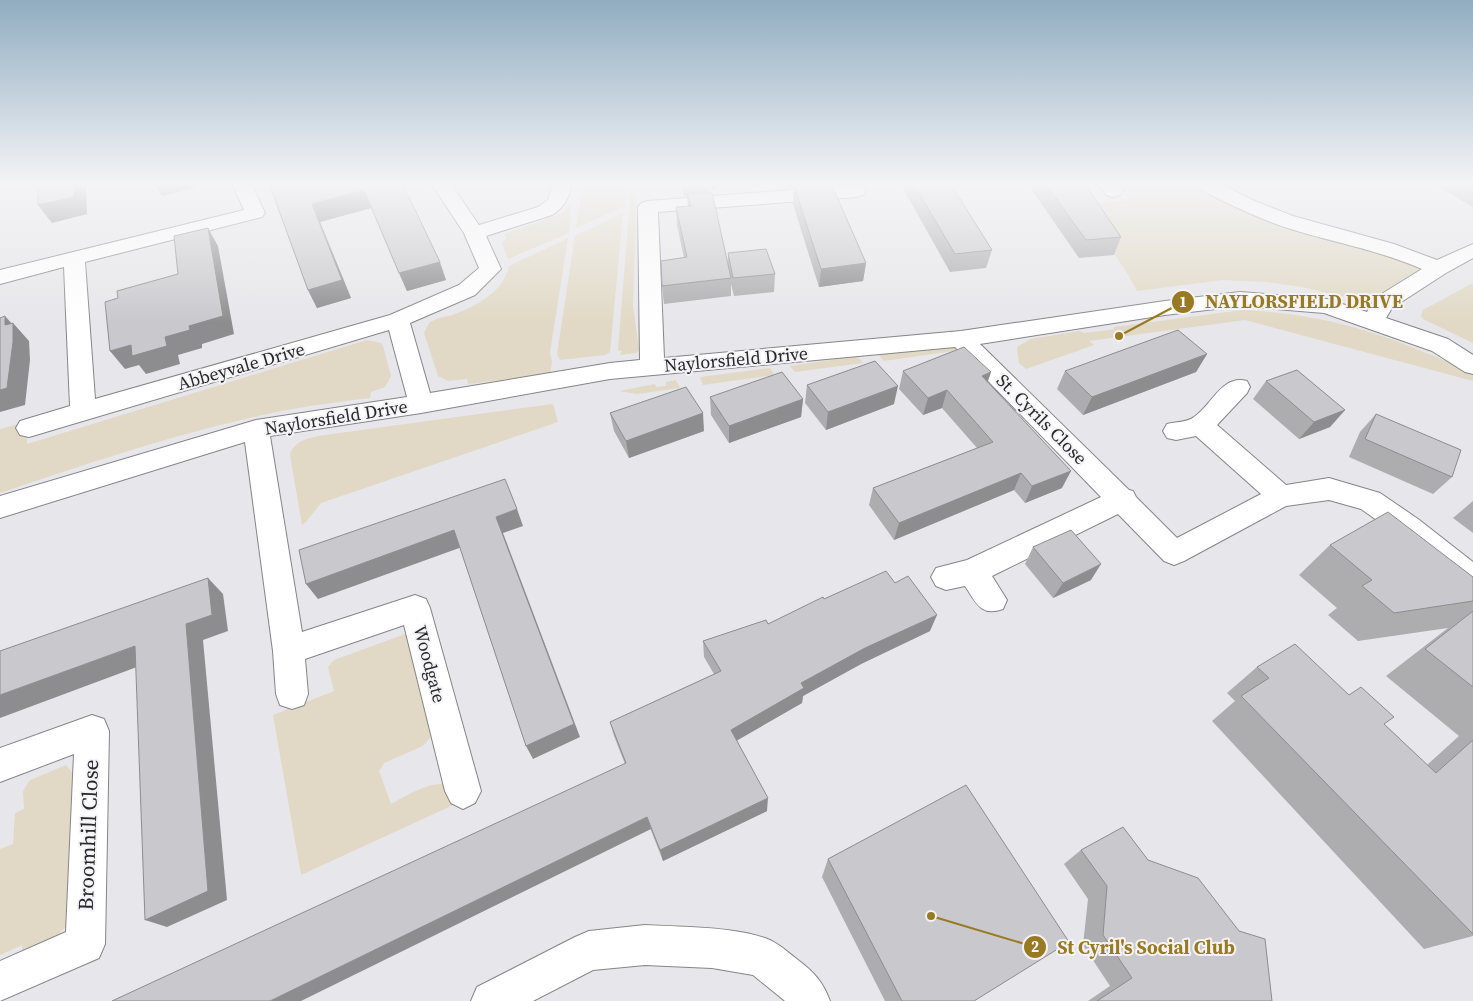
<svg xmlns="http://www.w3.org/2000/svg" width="1473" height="1001" font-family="'Source Serif 4',serif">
  <rect width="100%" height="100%" fill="#e7e6ea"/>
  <g fill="#e1d9c5">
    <path d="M583,183H626L625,206L576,228Z"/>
    <path d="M1118,183H1193L1312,235L1397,256L1416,265L1420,270L1368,300H1357L1302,287L1266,282L1223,280L1137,291L1129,276L1082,205L1130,200Z"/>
    <path d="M631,186H637L633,306L639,350L636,353L620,355L622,351L618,350Z"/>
    <path d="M572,202L569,233L508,259L502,243L507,238L504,234L560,214L567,209Z"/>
    <path d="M623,213L610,352L605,355L560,360L557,354L575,236Z"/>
    <path d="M568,238L550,352L552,362L550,374L468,384L467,379L448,381L438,376L424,333L429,323C436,318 444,317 452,315C476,306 503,293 509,266Z"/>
    <path d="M1473,283V343L1423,319L1421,316L1423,310Z"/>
    <path d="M1242,310C1332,314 1390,336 1471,372L1473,373V381L1245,320L1089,341L1094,345L1026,369L1019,363L1017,347L1031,339L1080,331L1084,333L1110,330L1114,329V327Z"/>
    <path d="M367,340L381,343L383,346L391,376L385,387L371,392L370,398C330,403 290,408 250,418C165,437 83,465 0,493V429L26,422L27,444Z"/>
    <path d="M946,346L960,350L884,361L878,354Z"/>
    <path d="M857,356L863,363L795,372L790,366Z"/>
    <path d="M770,368L775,375L703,385L700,377Z"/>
    <path d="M676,380L680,388L637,394L619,391L655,384L656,387L666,386V382Z"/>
    <path d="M553,404L558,422L321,503L306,522L302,525L290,455C294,440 312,437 325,435Z"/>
    <path d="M408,633L436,730L423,746L384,763L379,771L391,804C404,797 435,778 449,786C454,789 458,797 462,801L301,875L273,715L334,691L328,667L334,660Z"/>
    <path d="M66,765L73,774L67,925L56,937L22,952V945L0,955V849L13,844L15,813L24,809L23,791L30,780Z"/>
  </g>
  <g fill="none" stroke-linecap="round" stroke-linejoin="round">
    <defs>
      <g id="minor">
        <path d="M232,183H251L265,213L262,217L85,262L95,399L390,315L459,285L479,268L464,233L431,183H450L479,225L538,207L548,200L553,183H572C569,197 565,207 552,215L486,236L501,269L475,295L410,323L430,393L610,363L640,360L638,207L641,203L648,201L856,185L863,187L866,191L863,195L856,197L658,212L664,358L961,331L1165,301L1240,292L1327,299L1367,312L1375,298L1422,269C1381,251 1337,243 1294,230C1270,223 1246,212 1223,201C1214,196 1201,192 1195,183H1218L1257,202L1293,216L1394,244L1437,260L1473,244V258L1446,273L1392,308L1386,318L1448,339L1473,355V374L1465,372L1432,351L1324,313L1240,306L1165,315L980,344L1129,490L1133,491L1136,497L1177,538L1261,494L1196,436L1176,440L1167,438L1163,431L1167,424C1175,422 1188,422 1194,417C1212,405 1222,374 1247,381L1250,387L1247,393L1217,425L1286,485L1329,478L1380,493L1418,519L1473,562V592L1463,588L1398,535L1361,509L1329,500L1286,506L1184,561L1174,565L1164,561L1118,514L992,576L1007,600L1003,609C980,617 976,602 965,586L946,590L936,586L931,577L936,568L967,560L1101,497L955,347L610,379L421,413L270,436L302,632L415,595L426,599L430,608L481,791L475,803L463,809L451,803L445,791L404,625L305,659L308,694L304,705L292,709L280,705L276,694L273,651L245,442L0,518V496L256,420L407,397L389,330L29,437L20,435L16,428L20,421L70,406L64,267L0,284V270L244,210Z"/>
        <path d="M1098,183H1117L1123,191L1120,195L1113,197L1106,195Z"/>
        <path d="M92,715L104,719L109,731L105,944L99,958L0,1001V961L66,932L74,754L0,782V748Z"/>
        <path d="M645,925C678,927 750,926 777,944C784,948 791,955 798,960C814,972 823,982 830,1001H785L753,975L712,968L645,965L593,970L533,1001H471L477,987L575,937L589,931Z"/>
      </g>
    </defs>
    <use href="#minor" stroke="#858488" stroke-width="2"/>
    <use href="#minor" fill="#fff" fill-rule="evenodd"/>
  </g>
  <g fill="#adadb0">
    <path d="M680,183H716V189H709V192L728,264V253L775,274L774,292L734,296L731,284V296L664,304L662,286L684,258L677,225L676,207L688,206L687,196H684Z"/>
    <path d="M787,183H823L866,263L863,281L819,287L793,204L794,188H788Z"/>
    <path d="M900,183H950L992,250L986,268L950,272Z"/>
    <path d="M1027,183H1084L1121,237L1114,255L1079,258Z"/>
    <path d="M1432,183H1473V207Z"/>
    <path d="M271,190L408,195L446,280L407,291L371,208L320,222L351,298L317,308L308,290Z"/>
    <path d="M1207,354L1196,372L1083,415L1057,389L1065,371Z"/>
    <path d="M903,371L991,372L987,382L1062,488L1025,503L1014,490L894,540L869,505L873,488L977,448L942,408L923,415L899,389Z"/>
    <path d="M1266,381L1345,410L1330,427L1299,439L1253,399Z"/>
    <path d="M807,385L894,404L826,430L805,403Z"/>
    <path d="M710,397L803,399L801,417L729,443L711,415Z"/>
    <path d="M610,413L704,431L629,458L614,431Z"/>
    <path d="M1376,414L1452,477L1433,494L1349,457L1360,432Z"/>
    <path d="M1473,501V533L1453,518Z"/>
    <path d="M1330,545L1473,577V936L1424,949L1212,721L1235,701L1227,693L1257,667L1349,695L1384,724L1427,765L1459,736L1386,676L1448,628L1358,641L1328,615L1337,608L1299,575Z"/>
    <path d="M1033,547L1091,580L1053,598L1025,564Z"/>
    <path d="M824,599L930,631L861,664L803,696L802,703L737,740L767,811L663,861L614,736L610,722L714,674L704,657L703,641L768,624Z"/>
    <path d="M1081,850L1148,860L1272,1001H1088L1110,986L1083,945L1088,899L1064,864Z"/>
    <path d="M828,859L974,1001H885L822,877Z"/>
  </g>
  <g fill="#8d8d90">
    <path d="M74,183H86L87,214L52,223L38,205Z"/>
    <path d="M154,183H194L195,188L162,196Z"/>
    <path d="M364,190L371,208L320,222L351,298L317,308L308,290L312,204Z"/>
    <path d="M208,228L218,246L234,334L202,344V348L178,355L180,364L146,374L139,365L125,369L110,351L131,345L165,337L189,326Z"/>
    <path d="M440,262L446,280L407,291L399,273Z"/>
    <path d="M866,263L863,281L819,287L821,269Z"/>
    <path d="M5,316L13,325V323L29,341L30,360L25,405L0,412V390Z"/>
    <path d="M1207,354L1196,372L1083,415L1092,397Z"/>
    <path d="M991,372L985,390L982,376Z"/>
    <path d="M898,386L894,404L826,430L828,412Z"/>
    <path d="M947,390L942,408L923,415L928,398Z"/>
    <path d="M803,399L801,417L729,443V426Z"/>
    <path d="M1345,410L1330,427L1299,439L1314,422Z"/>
    <path d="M703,413L704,431L629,458L626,441Z"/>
    <path d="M1071,471L1062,488L1025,503L1032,486Z"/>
    <path d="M1021,473L1014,490L894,540L899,523Z"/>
    <path d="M517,509L523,526L503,533L580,737L533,759L526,746L496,517Z"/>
    <path d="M454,530L462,547L318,599L306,584Z"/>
    <path d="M1101,564L1091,580L1053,598L1063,583Z"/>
    <path d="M208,578L223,594L228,631L203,640L227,900L167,927L145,920L186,624Z"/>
    <path d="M937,615L930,631L861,664L803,696L802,703L731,744V730L801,683L865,648Z"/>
    <path d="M135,646L153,661L0,718V695Z"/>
    <path d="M768,798L767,811L663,861L660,850Z"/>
    <path d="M647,817L651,829L301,1001H270Z"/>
  </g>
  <g fill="#c9c9cd" stroke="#8d8d90">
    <path d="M38,183H74V197L38,205Z"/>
    <path d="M269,183H401L408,195L440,262L399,273L364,190L312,204L342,280L308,290Z"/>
    <path d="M831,183L866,263L821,269L794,186Z"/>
    <path d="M913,183H950L992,250L955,254Z"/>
    <path d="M1045,183H1084L1121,237L1086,240Z"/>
    <path d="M712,192L731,278L662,286L661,261L687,257L676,207L691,206L687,194Z"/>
    <path d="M208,228L223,316L189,326L190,330L165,337L167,346L132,356L131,345L110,351L105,302L118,298L117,291L178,274L174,236Z"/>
    <path d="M766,249L775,274L733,278L728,253Z"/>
    <path d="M5,316V325L13,323V342L7,388L0,390V318Z"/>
    <path d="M1178,330L1207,354L1092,397L1065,371Z"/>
    <path d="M964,347L991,372L982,376L1071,471L1032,486L1021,473L899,523L873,488L993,442L947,390L928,398L903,371Z"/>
    <path d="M875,361L898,386L828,412L807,385Z"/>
    <path d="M1297,370L1345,410L1314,422L1266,381Z"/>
    <path d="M782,372L803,399L729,426L710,397Z"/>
    <path d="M686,387L703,413L626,441L610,413Z"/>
    <path d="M1376,414L1461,450L1452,477L1365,439Z"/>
    <path d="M505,479L517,509L496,517L574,724L526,746L454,530L306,584L299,550Z"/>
    <path d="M1388,512L1473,577V601L1394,613L1362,586L1372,580L1330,545Z"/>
    <path d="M1071,530L1101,564L1063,583L1033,547Z"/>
    <path d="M886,571L895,583L908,576L937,615L865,648L801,683L804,688L731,730L768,798L660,850L647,817L270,1001H112L626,763L610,722L721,671L703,641L766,620L768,624L823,597L824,599Z"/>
    <path d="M208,578L212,615L186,624L208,891L145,920L135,646L0,695V651Z"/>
    <path d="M1473,611V687L1425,649Z"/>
    <path d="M1295,644L1349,695L1361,687L1394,717L1384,724L1436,773L1473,740V934L1241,696L1269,678L1257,667Z"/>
    <path d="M966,785L1069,942L974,1001H902L828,859Z"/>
    <path d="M1123,827L1148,860L1198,878L1239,931L1265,939L1272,1001H1097L1132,978L1103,935L1107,886L1081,850Z"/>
  </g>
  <linearGradient id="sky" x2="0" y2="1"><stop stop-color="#91adc1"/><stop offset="0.57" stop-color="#f4f4f6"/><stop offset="1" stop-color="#f4f4f6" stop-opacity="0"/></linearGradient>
  <rect width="1473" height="323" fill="url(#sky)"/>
  <g text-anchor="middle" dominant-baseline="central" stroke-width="4" stroke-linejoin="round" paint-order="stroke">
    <g font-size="18" fill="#28282a" stroke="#f4f4f8">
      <text transform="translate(736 359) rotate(-5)">Naylorsfield Drive</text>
      <text transform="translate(241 366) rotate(-16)">Abbeyvale Drive</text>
      <text transform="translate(336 417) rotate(-9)">Naylorsfield Drive</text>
      <text transform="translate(1042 419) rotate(45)">St. Cyrils Close</text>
      <text transform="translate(430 664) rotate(75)">Woodgate</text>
    </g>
    <g font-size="21" fill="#28282a" stroke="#f4f4f8">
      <text transform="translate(88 835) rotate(-88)">Broomhill Close</text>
    </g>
  </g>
  <path fill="none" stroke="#987a22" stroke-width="2" d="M1119 336L1183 302M931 916L1035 947"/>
  <g fill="#987a22" stroke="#f4f4f8" stroke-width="2">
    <circle cx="1119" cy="336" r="5"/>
    <circle cx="931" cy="916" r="5"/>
    <circle cx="1183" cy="302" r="12"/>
    <circle cx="1035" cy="947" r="12"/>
  </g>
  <g font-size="15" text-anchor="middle" font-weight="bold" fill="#fff">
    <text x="1183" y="307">1</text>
    <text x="1035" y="952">2</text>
  </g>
  <g font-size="19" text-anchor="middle" font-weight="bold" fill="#987a22" stroke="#f4f4f8" stroke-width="4" stroke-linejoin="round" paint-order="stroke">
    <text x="1304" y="308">NAYLORSFIELD DRIVE</text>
    <text x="1146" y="954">St Cyril's Social Club</text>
  </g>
</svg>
